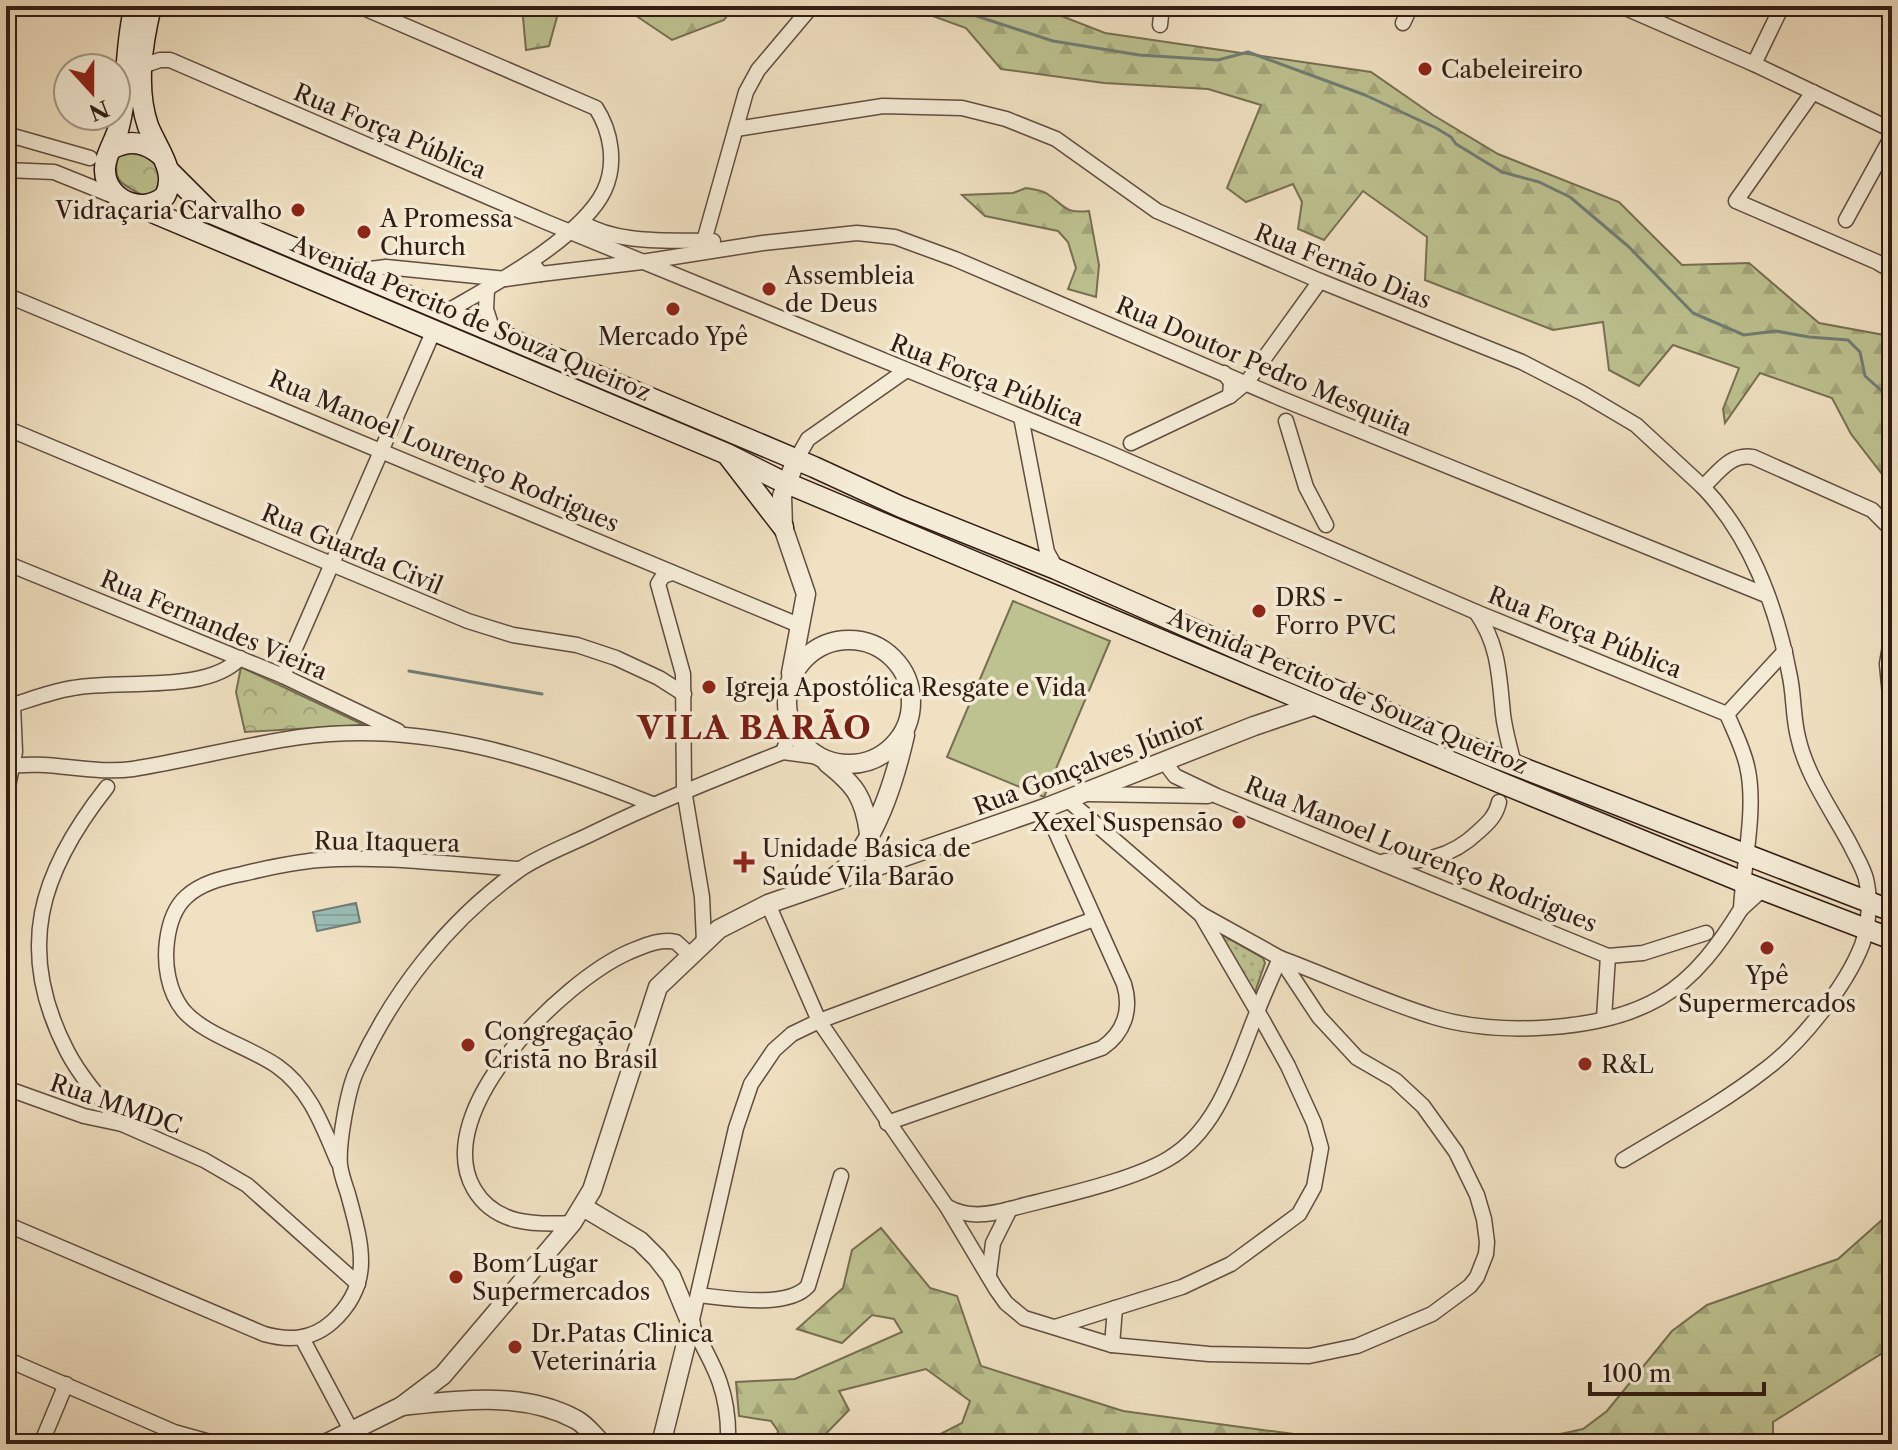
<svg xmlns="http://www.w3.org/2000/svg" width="1898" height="1450" font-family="'Libre Caslon Text',serif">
  <defs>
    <pattern id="grass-dots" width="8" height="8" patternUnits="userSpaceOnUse" patternTransform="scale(2)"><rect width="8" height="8" fill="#bdc290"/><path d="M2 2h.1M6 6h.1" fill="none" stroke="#a3a67b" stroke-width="1.8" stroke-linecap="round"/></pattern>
    <pattern id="forest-firs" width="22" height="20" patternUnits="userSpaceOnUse" patternTransform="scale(2)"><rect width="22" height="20" fill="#bdc290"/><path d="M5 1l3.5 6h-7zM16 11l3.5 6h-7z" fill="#a3a67b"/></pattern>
    <pattern id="park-crowns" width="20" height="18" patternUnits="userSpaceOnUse" patternTransform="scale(2)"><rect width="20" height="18" fill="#bdc290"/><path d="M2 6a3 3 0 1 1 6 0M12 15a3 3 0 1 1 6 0" fill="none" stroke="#a3a67b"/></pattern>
    <pattern id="water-rules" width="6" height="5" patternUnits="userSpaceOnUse" patternTransform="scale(2)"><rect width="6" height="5" fill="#9abdb5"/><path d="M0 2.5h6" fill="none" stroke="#85a29b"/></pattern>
  </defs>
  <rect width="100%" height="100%" fill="#f0e1c2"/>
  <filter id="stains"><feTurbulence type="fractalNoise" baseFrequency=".0025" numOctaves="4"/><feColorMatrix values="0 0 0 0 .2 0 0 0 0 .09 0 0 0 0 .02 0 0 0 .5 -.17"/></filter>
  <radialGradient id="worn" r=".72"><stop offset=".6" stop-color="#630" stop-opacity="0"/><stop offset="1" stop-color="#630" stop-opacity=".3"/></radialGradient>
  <path fill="url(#grass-dots)" stroke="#776f52" stroke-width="2" d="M1222,935L1263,958L1265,963L1254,995L1221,938Z"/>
  <g fill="url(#forest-firs)" stroke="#776f52" stroke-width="2">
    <path d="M522,6H560L549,46L526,50Z"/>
    <path d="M626,6H735L724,20L672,40L626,9Z"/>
    <path d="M905,6H1036L1105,33L1371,72L1433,115L1498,154L1619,202L1682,265L1749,263L1819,323L1884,335L1892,345V487L1851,434L1832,398L1760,373L1725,423L1723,409L1739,368L1673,345L1639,386L1609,370L1603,322L1553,330L1425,280L1427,237L1363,191L1324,240L1298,229L1302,202L1293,184L1246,202L1227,188L1261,105L1208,89L1104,83L1001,69L966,28Z"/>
    <path d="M1026,188C1032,189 1041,190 1046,193C1065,205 1063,214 1089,211L1099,265L1096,297L1068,289L1076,268L1068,242L1058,231L985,216L962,195L1013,193Z"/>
    <path d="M1892,1211V1347L1773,1422V1444H1054L1033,1441L1031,1444H921L962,1423L970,1401L926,1369L839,1391L849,1410L816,1444H775L778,1431L771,1421L739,1416L736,1382L795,1379L902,1332L894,1319L872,1315L842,1343L797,1329L843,1288L852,1250L881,1228L930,1288L957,1296L981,1366L1123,1411L1345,1441L1447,1437L1515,1444L1583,1429L1607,1411L1672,1331L1707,1305L1838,1259Z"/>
  </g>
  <g fill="url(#park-crowns)" stroke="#776f52" stroke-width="2">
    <path d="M126,151C147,155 152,156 162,176L157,191L144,196C122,184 110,181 119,154Z"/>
    <path d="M241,667L364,725L245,732L236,692Z"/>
  </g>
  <path fill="#bdc290" stroke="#776f52" stroke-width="2" d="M1013,601L1110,641L1044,797L947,757Z"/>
  <path fill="url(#water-rules)" stroke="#707d75" stroke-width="2" d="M356,903L360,922L317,931L313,912Z"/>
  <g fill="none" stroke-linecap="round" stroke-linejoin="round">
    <g stroke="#707d75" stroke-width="3">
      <path d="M946,6L1053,41L1139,55L1218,60L1248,52L1365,95L1436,128L1451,137L1456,144L1502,172L1539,182L1570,197L1629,247L1693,313L1744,335L1776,331L1809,337L1848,340L1860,352L1865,376L1892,400"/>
      <path d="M409,671L542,694"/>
    </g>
    <defs>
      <g id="minor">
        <path d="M359,6L596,108C611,131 617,164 604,191C581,238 493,285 448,311"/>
        <path d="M1621,6L1754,64L1892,130"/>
        <path d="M1403,23L1411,6"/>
        <path d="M1160,25L1162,6"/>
        <path d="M1754,64L1782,6"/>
        <path d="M142,66L160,60H170L546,222L1105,451L1476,612L1727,714"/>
        <path d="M1813,92L1736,201L1877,262L1892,271"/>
        <path d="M736,129L883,106L962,108L1006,119L1056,139L1157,211L1320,281L1522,362L1582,393L1636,425L1703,487C1718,473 1730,453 1753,457L1872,510L1892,530"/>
        <path d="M6,134L90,158"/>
        <path d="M6,170L54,172L116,197"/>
        <path d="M1846,220L1892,136"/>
        <path d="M581,222C618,245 671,240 713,241"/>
        <path d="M704,241L746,92L758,70L812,6"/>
        <path d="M354,271L386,267L506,279L541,274L536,268"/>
        <path d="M541,274L642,262L763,243L857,233L895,237L955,259L1282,399L1766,595"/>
        <path d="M487,290L486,309L493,331"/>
        <path d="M6,295L801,626"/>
        <path d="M1224,373L1231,382L1230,396L1247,382L1320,281"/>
        <path d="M1021,417L1047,552L1056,568"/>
        <path d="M1286,421L1306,487L1326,525"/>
        <path d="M6,428L468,621L513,635L577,645L616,658L659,678L684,694"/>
        <path d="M1131,443L1230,396"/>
        <path d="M796,460L808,439L905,371"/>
        <path d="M6,563L283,676L398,731"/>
        <path d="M672,573L663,576L658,584L683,674L684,790L702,897L704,942"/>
        <path d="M1476,612C1499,645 1499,675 1503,714C1505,731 1510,748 1514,764"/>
        <path d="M1892,634L1887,664L1892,716"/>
        <path d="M283,676L434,330"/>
        <path d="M13,705C32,699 53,691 73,688C120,679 207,694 240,658"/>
        <path d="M1727,714C1734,731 1743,748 1747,766C1757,807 1743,866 1741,909L1763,889"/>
        <path d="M1727,714L1785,651"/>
        <path d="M792,727L783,752L820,757"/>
        <path d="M1169,760V768L1175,776L1217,796L1608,956L1643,953L1706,933"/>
        <path d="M6,767C47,759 91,775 133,769C189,760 244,745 300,737C425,720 538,758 652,804"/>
        <path d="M107,787C39,873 15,950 67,1051C81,1078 103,1102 122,1124"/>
        <path d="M1089,794L1208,796"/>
        <path d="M6,796L15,752L13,705L7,699"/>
        <path d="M1385,861C1421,863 1451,858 1478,832C1488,823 1496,816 1499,802"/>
        <path d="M768,904L819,1021L947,1207L996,1289L1006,1303L1024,1318L1112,1345L1209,1354L1309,1356L1357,1346L1432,1314L1470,1286L1477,1277L1486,1254L1487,1242L1484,1219L1477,1195L1456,1152L1423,1106L1395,1080L1357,1058L1319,1017L1280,958L1199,913L1068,800"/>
        <path d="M1604,1019L1608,956"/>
        <path d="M6,1088L84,1116L122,1124L204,1160L247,1185L358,1284"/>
        <path d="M887,1123L1102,1048C1124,1033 1132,1010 1124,984L1045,808"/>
        <path d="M1623,1160C1671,1131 1721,1104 1766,1069C1801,1043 1846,986 1862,945C1869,925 1871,899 1866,879C1863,867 1856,857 1851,846C1833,812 1806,775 1798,737C1793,717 1794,697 1790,677C1777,609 1751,537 1703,487"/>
        <path d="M338,1162C323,1127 310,1089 277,1066C250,1047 204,1035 183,1010C168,991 164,964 167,941C169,925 174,908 186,897C201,883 222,878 242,874C267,868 293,862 319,860C383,855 456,865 520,869"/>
        <path d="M948,1207C967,1218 989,1215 1010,1209C1055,1197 1129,1182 1168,1159C1219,1129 1235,1066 1256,1015C1263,996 1272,977 1280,958C1331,977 1382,1001 1434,1017C1498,1036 1601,1032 1660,998C1695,978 1720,943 1741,909"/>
        <path d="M572,1223C535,1225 495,1225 474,1189C429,1111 563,981 629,952C644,946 660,938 676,942L689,954"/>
        <path d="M6,1224L264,1334C289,1341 312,1340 332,1322C375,1283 361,1243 348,1194C345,1185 341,1174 340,1165C338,1144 348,1088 357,1070C393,991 448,921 519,870C539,856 566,846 589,835C652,804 717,778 783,752"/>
        <path d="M989,1274L993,1243L1010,1209"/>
        <path d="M698,1295C726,1298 788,1309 808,1286L841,1176"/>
        <path d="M1055,1327L1182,1287L1231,1264L1299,1214L1314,1187L1321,1148L1314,1123L1288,1066L1263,1021L1200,913"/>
        <path d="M302,1338L351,1430"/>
        <path d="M1112,1345L1115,1308"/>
        <path d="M6,1359L174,1432L217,1444"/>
        <path d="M41,1444L66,1384"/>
        <path d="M728,1444C730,1393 715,1367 691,1324L736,1128L751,1084L774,1050L792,1034L819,1021L1094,919"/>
      </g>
      <g id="tertiary">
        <circle cx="849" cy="702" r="62"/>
        <path d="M791,673L806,594L783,527L782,496L796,460"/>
        <path d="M827,763C855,785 864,797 869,833"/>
        <path d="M834,877C874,851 895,779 905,735"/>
        <path d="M583,1207L640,1241L657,1258L671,1276L691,1324L661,1444"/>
        <path d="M402,1406C459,1400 522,1391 575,1419C585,1424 594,1435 602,1444"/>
        <path d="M325,1444L402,1406L443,1375L572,1223L592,1190L658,987L719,929L768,904L1045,808L1254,726L1313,706"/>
      </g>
      <g id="secondary">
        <path d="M135,6C124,47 129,90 118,130C114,143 104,157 105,171C106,200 143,216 165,196C178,172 157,149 148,126C135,88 142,44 151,6"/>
        <path d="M111,149C130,139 145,142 161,155"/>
        <path d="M169,171L211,213L814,467L901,507L1056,569L1256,657L1494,757L1892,911"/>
        <path d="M133,204L727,454L777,479L1499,782L1743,882L1892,939"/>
        <path d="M729,457L783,527"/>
      </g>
    </defs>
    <use href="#minor" stroke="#614d40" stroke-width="17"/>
    <use href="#tertiary" stroke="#614d40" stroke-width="21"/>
    <use href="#secondary" stroke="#311c14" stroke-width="23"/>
    <use href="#minor" stroke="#f5ecd7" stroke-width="14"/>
    <use href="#tertiary" stroke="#f5ecd7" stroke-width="18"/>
    <use href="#secondary" stroke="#f5ecd7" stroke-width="20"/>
  </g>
  <g fill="#8f2418" stroke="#f5ecd7" stroke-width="3">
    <circle cx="1425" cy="69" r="8"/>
    <circle cx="298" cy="210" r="8"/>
    <circle cx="364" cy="232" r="8"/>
    <circle cx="769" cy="289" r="8"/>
    <circle cx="673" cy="309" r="8"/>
    <circle cx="1259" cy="611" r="8"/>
    <circle cx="709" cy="687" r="8"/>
    <circle cx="1239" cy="822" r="8"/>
    <path d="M740 850h8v8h8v8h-8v8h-8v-8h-8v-8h8z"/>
    <circle cx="1767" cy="948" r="8"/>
    <circle cx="468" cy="1045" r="8"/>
    <circle cx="1585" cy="1064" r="8"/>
    <circle cx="456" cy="1277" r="8"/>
    <circle cx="515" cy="1347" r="8"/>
  </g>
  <g text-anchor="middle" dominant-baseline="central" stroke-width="7" stroke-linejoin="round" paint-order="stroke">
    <g font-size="24" fill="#311c14" stroke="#f5ecd7" text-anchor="start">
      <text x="1441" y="69">Cabeleireiro</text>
      <text x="282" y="210" text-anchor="end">Vidraçaria Carvalho</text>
      <text x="380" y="218">A Promessa<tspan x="380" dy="28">Church</tspan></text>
      <text x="785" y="275">Assembleia<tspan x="785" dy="28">de Deus</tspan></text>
      <text x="673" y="336" text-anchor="middle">Mercado Ypê</text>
      <text x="1275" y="597">DRS -<tspan x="1275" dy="28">Forro PVC</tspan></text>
      <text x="725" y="687">Igreja Apostólica Resgate e Vida</text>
      <text x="1223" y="822" text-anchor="end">Xexel Suspensão</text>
      <text x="762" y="848">Unidade Básica de<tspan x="762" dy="28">Saúde Vila Barão</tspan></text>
      <text x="1767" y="975" text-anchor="middle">Ypê<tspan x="1767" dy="28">Supermercados</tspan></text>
      <text x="484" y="1031">Congregação<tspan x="484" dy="28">Cristã no Brasil</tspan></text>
      <text x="1601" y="1064">R&amp;L</text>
      <text x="472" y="1263">Bom Lugar<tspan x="472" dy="28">Supermercados</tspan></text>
      <text x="531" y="1333">Dr.Patas Clinica<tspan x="531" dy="28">Veterinária</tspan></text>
    </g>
    <g font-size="24" fill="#311c14" stroke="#f5ecd7">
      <text transform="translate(390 131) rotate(23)">Rua Força Pública</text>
      <text transform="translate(1343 266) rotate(22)">Rua Fernão Dias</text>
      <text transform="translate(471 318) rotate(23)">Avenida Percito de Souza Queiroz</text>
      <text transform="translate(1264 366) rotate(23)">Rua Doutor Pedro Mesquita</text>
      <text transform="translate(987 380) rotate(22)">Rua Força Pública</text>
      <text transform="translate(444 451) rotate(23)">Rua Manoel Lourenço Rodrigues</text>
      <text transform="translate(352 549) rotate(23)">Rua Guarda Civil</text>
      <text transform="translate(214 625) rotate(23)">Rua Fernandes Vieira</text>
      <text transform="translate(1585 632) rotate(22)">Rua Força Pública</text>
      <text transform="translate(1348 691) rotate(23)">Avenida Percito de Souza Queiroz</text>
      <text transform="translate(1089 764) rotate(-21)">Rua Gonçalves Júnior</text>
      <text transform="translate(387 842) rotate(1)">Rua Itaquera</text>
      <text transform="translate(1421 854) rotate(22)">Rua Manoel Lourenço Rodrigues</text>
      <text transform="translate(116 1104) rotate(19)">Rua MMDC</text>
    </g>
    <g font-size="32" font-weight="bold" letter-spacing="2" fill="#7a1f14" stroke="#f5ecd7">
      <text x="755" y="727">VILA BARÃO</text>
    </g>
  </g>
  <rect width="1898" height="1450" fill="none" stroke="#f0e1c2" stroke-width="32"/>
  <rect x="8" y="8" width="1882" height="1434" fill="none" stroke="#311c14" stroke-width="4"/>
  <rect x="16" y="16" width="1866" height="1418" fill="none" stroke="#311c14" stroke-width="2"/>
  <g transform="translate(92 92) rotate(159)"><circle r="38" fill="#f5ecd7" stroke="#a79989" stroke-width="2"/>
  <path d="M0-6L14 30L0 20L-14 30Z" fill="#8f2418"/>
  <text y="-12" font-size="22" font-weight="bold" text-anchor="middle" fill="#311c14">N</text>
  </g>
  <path d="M1590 1382v12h174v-12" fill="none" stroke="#311c14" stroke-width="4"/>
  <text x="1602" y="1382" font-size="24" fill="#311c14" stroke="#f5ecd7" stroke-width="6" paint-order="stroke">100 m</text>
  <rect width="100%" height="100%" filter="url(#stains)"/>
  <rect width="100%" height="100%" fill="url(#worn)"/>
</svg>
